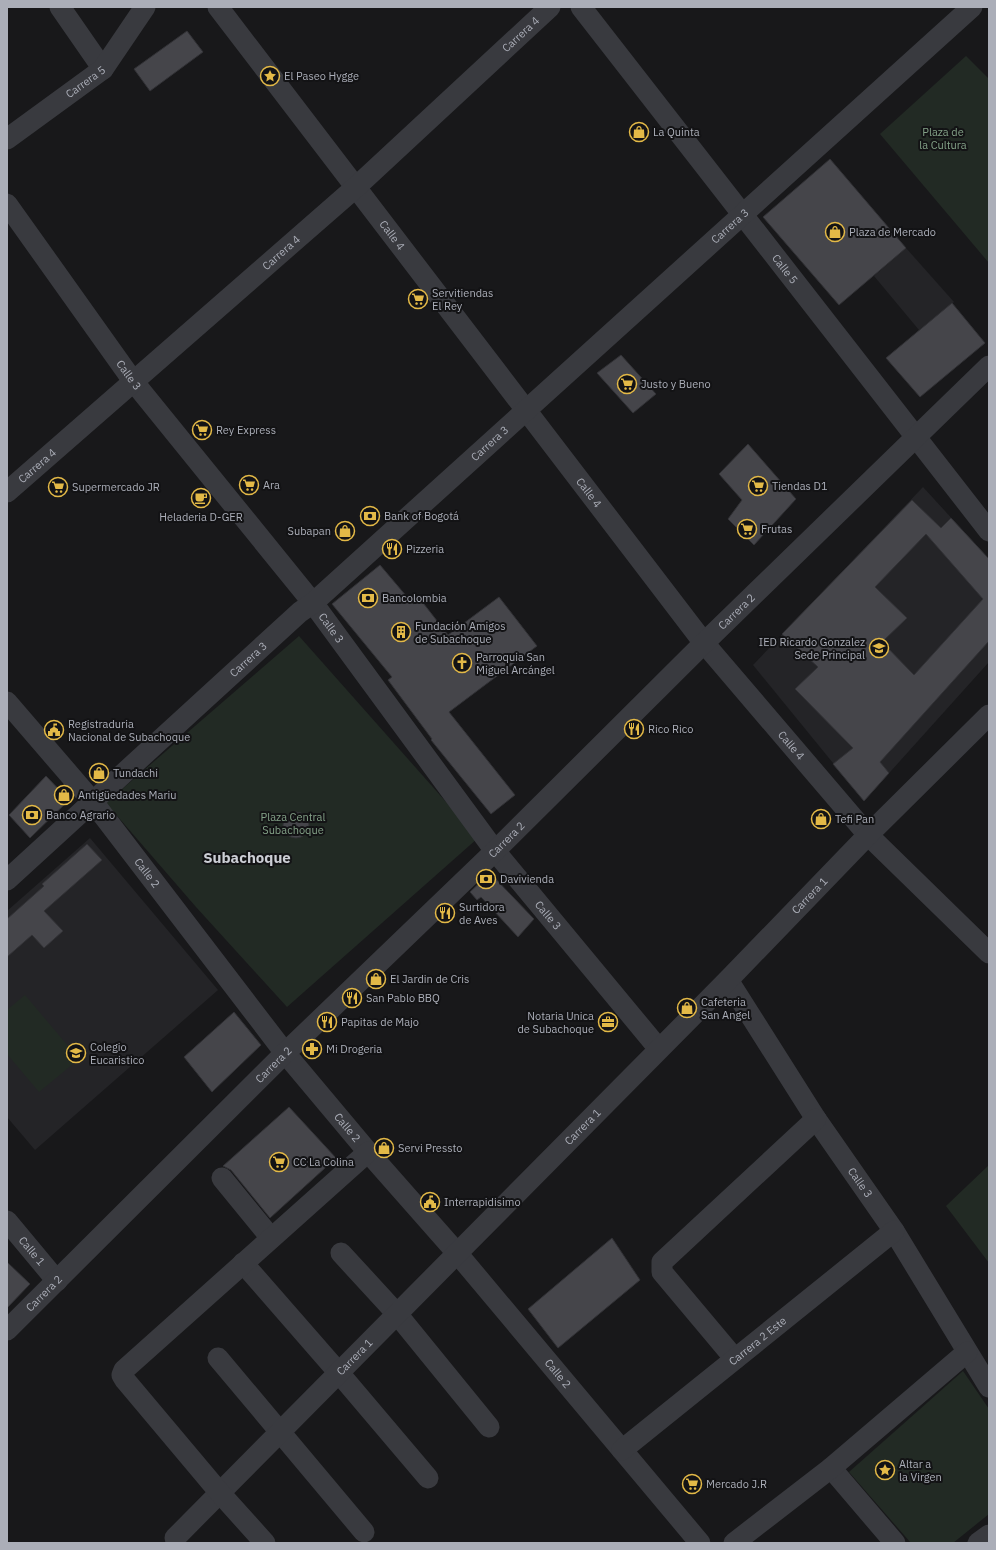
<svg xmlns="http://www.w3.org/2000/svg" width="996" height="1550" font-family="'IBM Plex Sans',sans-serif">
  <rect width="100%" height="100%" fill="#18181a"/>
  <g fill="#242427">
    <path d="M906,248L954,302L919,330L874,276Z"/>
    <path d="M923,487L989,559V662L864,801L753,665Z"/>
    <path d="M90,838L218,990L35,1150L7,1117V911Z"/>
  </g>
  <g fill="#222a24">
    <path d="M966,56L989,79V263L880,134Z"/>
    <path d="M299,636L478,838L287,1007L196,907L106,803Z"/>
    <path d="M25,995L79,1059L39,1092L7,1054V1010Z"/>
    <path d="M989,1165V1263L946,1206Z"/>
    <path d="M963,1371L989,1409V1514L953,1543H911L849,1472Z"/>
  </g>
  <g fill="#45454a" stroke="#323236" fill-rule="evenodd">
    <path d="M187,31L203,52L150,91L134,69Z"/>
    <path d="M830,159L906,248L839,305L763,217Z"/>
    <path d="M952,303L985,343L920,397L886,358Z"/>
    <path d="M621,355L656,394L633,413L597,373Z"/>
    <path d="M748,444L796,499L754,545L728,519L742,500L719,474Z"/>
    <path d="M912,500L941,528L951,518L989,559V641L880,762L889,773L864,801L833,764L853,748L795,689L818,667L782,634ZM926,534L983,599L914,675L882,642L907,618L875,587Z"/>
    <path d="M380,565L413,604L420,599L448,635L499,597L537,646L449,712L515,795L491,814L431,740L432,739L388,680L392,677L332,604Z"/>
    <path d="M46,776L69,800L30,838L9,815Z"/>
    <circle cx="296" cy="825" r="13"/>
    <path d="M87,844L102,860L44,911L63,931L44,948L32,935L7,957V919L44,886L42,884Z"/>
    <path d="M490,873L534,919L518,937L481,897L477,900L470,892Z"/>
    <path d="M234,1012L261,1045L212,1092L184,1057Z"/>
    <path d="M289,1107L336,1158L270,1218L231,1170L223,1166Z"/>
    <path d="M612,1238L640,1280L558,1348L528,1309Z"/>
    <path d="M7,1262L30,1284L7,1308Z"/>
  </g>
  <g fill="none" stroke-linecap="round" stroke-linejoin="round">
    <g stroke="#393a3f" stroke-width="21">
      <path d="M60,7L103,69"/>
      <path id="s1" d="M218,7L704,643L868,835L989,953"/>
      <path id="s2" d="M581,7L989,531"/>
      <path id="s3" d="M7,139L103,69L145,7"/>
      <path id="s4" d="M7,204L133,381L313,603L495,851L659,1049"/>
      <path id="s5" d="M7,492L355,188L550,7"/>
      <path id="s6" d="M7,702L93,802L285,1053L368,1152L457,1253L700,1543"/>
      <path id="s7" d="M7,880L300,612L313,603L972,7"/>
      <path id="s8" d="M728,980L816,1119L894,1231L989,1387"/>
      <path d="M222,1178L271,1238"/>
      <path id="s9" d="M7,1221L57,1281"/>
      <path d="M341,1253L397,1314L489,1427"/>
      <path d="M243,1263L339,1373L428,1478"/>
      <path id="s10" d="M7,1330L285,1053L495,851L704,643L989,366"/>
      <path d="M218,1358L364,1532"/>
      <path d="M735,1359L662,1272V1262L816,1119"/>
      <path id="s11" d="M622,1450L894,1231"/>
      <path d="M831,1468L895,1543"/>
      <path id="s12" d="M175,1538L728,980L868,835L989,715"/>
      <path d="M265,1543L220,1493L125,1380L122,1375L124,1370L368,1152"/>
      <path d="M734,1543L831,1468L967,1352"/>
      <path d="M978,1543L989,1535"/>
    </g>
  </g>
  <defs>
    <symbol id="sight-ring" viewBox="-11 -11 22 22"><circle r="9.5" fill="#131315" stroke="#e3b947" stroke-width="1.5"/><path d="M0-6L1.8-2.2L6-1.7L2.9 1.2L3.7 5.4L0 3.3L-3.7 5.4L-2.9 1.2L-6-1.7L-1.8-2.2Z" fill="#e3b947"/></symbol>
    <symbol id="shop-ring" viewBox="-11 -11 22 22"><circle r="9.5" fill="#131315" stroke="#e3b947" stroke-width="1.5"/><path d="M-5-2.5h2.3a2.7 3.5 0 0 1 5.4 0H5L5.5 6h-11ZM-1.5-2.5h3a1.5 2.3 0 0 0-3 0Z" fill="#e3b947"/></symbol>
    <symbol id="supermarket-ring" viewBox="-11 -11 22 22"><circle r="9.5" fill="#131315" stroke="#e3b947" stroke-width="1.5"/><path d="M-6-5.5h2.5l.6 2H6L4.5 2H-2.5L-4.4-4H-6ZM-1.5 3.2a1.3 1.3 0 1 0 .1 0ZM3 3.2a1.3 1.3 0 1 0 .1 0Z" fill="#e3b947"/></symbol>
    <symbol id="cafe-ring" viewBox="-11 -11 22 22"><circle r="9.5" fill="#131315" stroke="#e3b947" stroke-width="1.5"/><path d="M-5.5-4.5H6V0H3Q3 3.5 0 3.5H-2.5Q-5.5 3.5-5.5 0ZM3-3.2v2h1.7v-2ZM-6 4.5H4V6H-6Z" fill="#e3b947"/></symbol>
    <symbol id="bank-ring" viewBox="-11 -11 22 22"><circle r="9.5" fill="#131315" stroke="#e3b947" stroke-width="1.5"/><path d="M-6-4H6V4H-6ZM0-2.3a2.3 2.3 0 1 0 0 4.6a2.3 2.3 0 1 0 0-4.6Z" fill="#e3b947"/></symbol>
    <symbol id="restaurant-ring" viewBox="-11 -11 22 22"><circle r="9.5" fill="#131315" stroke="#e3b947" stroke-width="1.5"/><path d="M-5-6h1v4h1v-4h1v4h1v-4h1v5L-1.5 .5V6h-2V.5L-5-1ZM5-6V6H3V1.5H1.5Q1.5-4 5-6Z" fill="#e3b947"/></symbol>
    <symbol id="building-ring" viewBox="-11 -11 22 22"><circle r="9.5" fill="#131315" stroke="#e3b947" stroke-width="1.5"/><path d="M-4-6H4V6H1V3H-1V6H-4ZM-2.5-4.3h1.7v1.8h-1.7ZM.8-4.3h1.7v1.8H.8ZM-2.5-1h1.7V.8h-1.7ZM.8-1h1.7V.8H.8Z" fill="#e3b947"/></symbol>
    <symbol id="school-ring" viewBox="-11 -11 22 22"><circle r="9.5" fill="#131315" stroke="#e3b947" stroke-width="1.5"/><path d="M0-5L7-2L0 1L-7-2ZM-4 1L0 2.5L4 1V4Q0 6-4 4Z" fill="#e3b947"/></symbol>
    <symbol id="church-ring" viewBox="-11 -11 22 22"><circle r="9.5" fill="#131315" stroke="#e3b947" stroke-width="1.5"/><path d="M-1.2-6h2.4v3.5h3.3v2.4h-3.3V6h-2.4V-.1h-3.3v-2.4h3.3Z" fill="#e3b947"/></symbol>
    <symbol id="civic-ring" viewBox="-11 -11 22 22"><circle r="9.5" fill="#131315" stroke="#e3b947" stroke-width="1.5"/><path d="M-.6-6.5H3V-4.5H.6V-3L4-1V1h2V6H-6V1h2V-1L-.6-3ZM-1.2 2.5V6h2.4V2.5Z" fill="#e3b947"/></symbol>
    <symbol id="office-ring" viewBox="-11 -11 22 22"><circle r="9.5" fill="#131315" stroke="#e3b947" stroke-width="1.5"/><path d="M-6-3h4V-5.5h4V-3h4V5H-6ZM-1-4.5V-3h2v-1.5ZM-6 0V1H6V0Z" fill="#e3b947"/></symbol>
    <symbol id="pharmacy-ring" viewBox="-11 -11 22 22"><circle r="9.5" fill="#131315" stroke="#e3b947" stroke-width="1.5"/><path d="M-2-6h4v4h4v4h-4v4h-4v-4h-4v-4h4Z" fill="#e3b947"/></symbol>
  </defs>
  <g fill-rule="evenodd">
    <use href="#sight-ring" x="259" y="65" width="22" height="22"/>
    <use href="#shop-ring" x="628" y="121" width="22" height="22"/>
    <use href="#shop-ring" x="824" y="221" width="22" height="22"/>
    <use href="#supermarket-ring" x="407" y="288" width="22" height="22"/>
    <use href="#supermarket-ring" x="616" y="373" width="22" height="22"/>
    <use href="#supermarket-ring" x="191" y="419" width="22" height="22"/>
    <use href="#supermarket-ring" x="238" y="474" width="22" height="22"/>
    <use href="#supermarket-ring" x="747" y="475" width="22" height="22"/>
    <use href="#supermarket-ring" x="47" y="476" width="22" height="22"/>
    <use href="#cafe-ring" x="190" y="487" width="22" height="22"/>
    <use href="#bank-ring" x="359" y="505" width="22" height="22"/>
    <use href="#supermarket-ring" x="736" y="518" width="22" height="22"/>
    <use href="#shop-ring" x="334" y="520" width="22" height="22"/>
    <use href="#restaurant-ring" x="381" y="538" width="22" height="22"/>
    <use href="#bank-ring" x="357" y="587" width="22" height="22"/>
    <use href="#building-ring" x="390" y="621" width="22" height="22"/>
    <use href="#school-ring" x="868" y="637" width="22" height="22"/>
    <use href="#church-ring" x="451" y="652" width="22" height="22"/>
    <use href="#restaurant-ring" x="623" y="718" width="22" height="22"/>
    <use href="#civic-ring" x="43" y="719" width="22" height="22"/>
    <use href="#shop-ring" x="88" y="762" width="22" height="22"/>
    <use href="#shop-ring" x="53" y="784" width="22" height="22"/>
    <use href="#bank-ring" x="21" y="804" width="22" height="22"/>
    <use href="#shop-ring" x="810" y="808" width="22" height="22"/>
    <use href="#bank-ring" x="475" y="868" width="22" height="22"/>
    <use href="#restaurant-ring" x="434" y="902" width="22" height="22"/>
    <use href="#shop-ring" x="365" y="968" width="22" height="22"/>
    <use href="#restaurant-ring" x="341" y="987" width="22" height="22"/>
    <use href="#shop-ring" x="676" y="997" width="22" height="22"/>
    <use href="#restaurant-ring" x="316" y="1011" width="22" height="22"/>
    <use href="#office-ring" x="597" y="1011" width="22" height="22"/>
    <use href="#pharmacy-ring" x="301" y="1038" width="22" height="22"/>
    <use href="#school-ring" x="65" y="1042" width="22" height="22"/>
    <use href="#shop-ring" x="373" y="1137" width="22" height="22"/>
    <use href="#supermarket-ring" x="268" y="1151" width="22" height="22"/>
    <use href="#civic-ring" x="419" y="1191" width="22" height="22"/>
    <use href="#sight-ring" x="874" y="1459" width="22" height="22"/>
    <use href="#supermarket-ring" x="681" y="1473" width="22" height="22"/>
  </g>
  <g text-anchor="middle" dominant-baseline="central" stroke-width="4" stroke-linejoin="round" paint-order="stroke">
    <g font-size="11" fill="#abaeb8" stroke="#131315">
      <text stroke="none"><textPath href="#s5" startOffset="688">Carrera 4</textPath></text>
      <text stroke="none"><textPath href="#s3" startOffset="97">Carrera 5</textPath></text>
      <text stroke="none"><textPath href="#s7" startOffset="975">Carrera 3</textPath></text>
      <text stroke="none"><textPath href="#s1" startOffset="287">Calle 4</textPath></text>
      <text stroke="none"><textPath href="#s5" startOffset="364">Carrera 4</textPath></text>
      <text stroke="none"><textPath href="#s2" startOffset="332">Calle 5</textPath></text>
      <text stroke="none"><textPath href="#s4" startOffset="210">Calle 3</textPath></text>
      <text stroke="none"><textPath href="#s7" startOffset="651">Carrera 3</textPath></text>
      <text stroke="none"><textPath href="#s5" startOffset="40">Carrera 4</textPath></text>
      <text stroke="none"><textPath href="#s1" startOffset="611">Calle 4</textPath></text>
      <text stroke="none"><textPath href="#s10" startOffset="1024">Carrera 2</textPath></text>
      <text stroke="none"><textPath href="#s4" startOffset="534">Calle 3</textPath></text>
      <text stroke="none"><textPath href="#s7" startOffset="327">Carrera 3</textPath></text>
      <text stroke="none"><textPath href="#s1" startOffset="935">Calle 4</textPath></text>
      <text stroke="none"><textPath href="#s10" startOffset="700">Carrera 2</textPath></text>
      <text stroke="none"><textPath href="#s6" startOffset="221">Calle 2</textPath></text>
      <text stroke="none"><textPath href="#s12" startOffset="903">Carrera 1</textPath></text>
      <text stroke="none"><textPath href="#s4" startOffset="894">Calle 3</textPath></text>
      <text stroke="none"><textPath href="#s10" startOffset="376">Carrera 2</textPath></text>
      <text stroke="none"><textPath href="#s12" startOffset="579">Carrera 1</textPath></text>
      <text stroke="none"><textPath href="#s6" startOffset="545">Calle 2</textPath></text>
      <text stroke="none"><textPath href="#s8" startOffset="242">Calle 3</textPath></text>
      <text stroke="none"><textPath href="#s9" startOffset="39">Calle 1</textPath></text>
      <text stroke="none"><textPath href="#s10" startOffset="52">Carrera 2</textPath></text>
      <text stroke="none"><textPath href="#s11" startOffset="174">Carrera 2 Este</textPath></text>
      <text stroke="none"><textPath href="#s12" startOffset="255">Carrera 1</textPath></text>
      <text stroke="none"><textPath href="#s6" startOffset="869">Calle 2</textPath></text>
    </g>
    <g font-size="11" fill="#abaeb8" stroke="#131315" text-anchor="start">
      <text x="284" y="76">El Paseo Hygge</text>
      <text x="653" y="132">La Quinta</text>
      <text x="849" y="232">Plaza de Mercado</text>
      <text x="432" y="293">Servitiendas<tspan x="432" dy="13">El Rey</tspan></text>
      <text x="641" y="384">Justo y Bueno</text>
      <text x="216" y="430">Rey Express</text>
      <text x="263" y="485">Ara</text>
      <text x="772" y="486">Tiendas D1</text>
      <text x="72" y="487">Supermercado JR</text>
      <text x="384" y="516">Bank of Bogotá</text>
      <text x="201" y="517" text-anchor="middle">Heladeria D-GER</text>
      <text x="761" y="529">Frutas</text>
      <text x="331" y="531" text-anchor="end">Subapan</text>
      <text x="406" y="549">Pizzeria</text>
      <text x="382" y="598">Bancolombia</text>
      <text x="415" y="626">Fundación Amigos<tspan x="415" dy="13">de Subachoque</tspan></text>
      <text x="865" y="642" text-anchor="end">IED Ricardo Gonzalez<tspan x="865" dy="13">Sede Principal</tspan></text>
      <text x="476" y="657">Parroquia San<tspan x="476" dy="13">Miguel Arcángel</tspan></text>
      <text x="68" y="724">Registraduria<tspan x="68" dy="13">Nacional de Subachoque</tspan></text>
      <text x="648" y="729">Rico Rico</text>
      <text x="113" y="773">Tundachi</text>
      <text x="78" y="795">Antigüedades Mariu</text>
      <text x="46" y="815">Banco Agrario</text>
      <text x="835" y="819">Tefi Pan</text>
      <text x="500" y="879">Davivienda</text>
      <text x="459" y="907">Surtidora<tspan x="459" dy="13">de Aves</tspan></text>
      <text x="390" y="979">El Jardin de Cris</text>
      <text x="366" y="998">San Pablo BBQ</text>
      <text x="701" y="1002">Cafeteria<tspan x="701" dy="13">San Angel</tspan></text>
      <text x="594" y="1016" text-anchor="end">Notaria Unica<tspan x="594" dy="13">de Subachoque</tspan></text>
      <text x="341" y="1022">Papitas de Majo</text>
      <text x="90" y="1047">Colegio<tspan x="90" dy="13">Eucaristico</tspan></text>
      <text x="326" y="1049">Mi Drogeria</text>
      <text x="398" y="1148">Servi Pressto</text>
      <text x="293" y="1162">CC La Colina</text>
      <text x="444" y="1202">Interrapidisimo</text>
      <text x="899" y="1464">Altar a<tspan x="899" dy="13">la Virgen</tspan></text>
      <text x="706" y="1484">Mercado J.R</text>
    </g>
    <g font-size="11" fill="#84a288" stroke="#131315">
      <text x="943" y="132">Plaza de<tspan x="943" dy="13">la Cultura</tspan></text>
      <text x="293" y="817">Plaza Central<tspan x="293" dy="13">Subachoque</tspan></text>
    </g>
    <g font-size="15" font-weight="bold" fill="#ccced5" stroke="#131315">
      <text x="247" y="857">Subachoque</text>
    </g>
  </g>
  <rect width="996" height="1550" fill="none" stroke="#abaeb8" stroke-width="16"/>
</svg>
